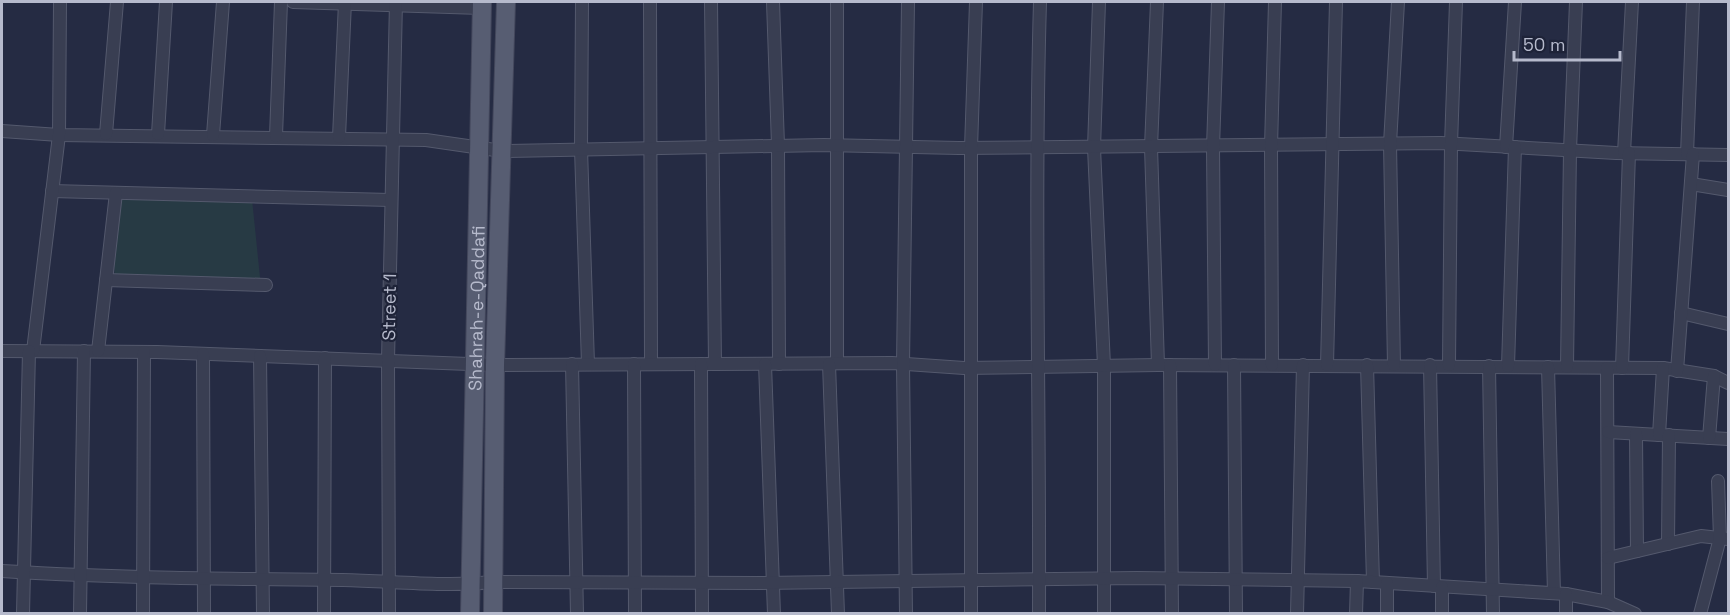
<svg xmlns="http://www.w3.org/2000/svg" width="1730" height="615" font-family="'Space Grotesk',sans-serif">
  <rect width="100%" height="100%" fill="#252b43"/>
  <path fill="#273a44" d="M110,198L252,199L261,287L115,280Z"/>
  <g fill="none" stroke-linecap="round" stroke-linejoin="round">
    <defs>
      <g id="minor">
        <path d="M293,2L481,8"/>
        <path d="M582,2L581,149L588,364"/>
        <path d="M650,2L651,364"/>
        <path d="M711,2L715,364"/>
        <path d="M773,2L778,145L779,364"/>
        <path d="M837,2V363"/>
        <path d="M1099,2L1094,148L1104,366V614"/>
        <path d="M1157,2L1151,147L1158,365"/>
        <path d="M2,131L59,135L426,140L502,151L824,145L959,148L1441,143L1616,153L1728,155"/>
        <path d="M106,134L117,2"/>
        <path d="M158,134L166,2"/>
        <path d="M213,135L223,2"/>
        <path d="M276,136L281,2"/>
        <path d="M339,137L345,2"/>
        <path d="M1506,147L1515,2"/>
        <path d="M1624,153L1632,2"/>
        <path d="M1687,154L1693,2"/>
        <path d="M1691,184L1728,190"/>
        <path d="M52,191L390,200"/>
        <path d="M106,280L266,285"/>
        <path d="M1681,313L1728,324"/>
        <path d="M2,351L157,352L495,365L892,363L964,368L1158,365L1663,368L1714,376L1728,383"/>
        <path d="M33,351L59,135L60,2"/>
        <path d="M98,351L116,193"/>
        <path d="M203,354L204,614"/>
        <path d="M260,356L263,614"/>
        <path d="M572,364L577,614"/>
        <path d="M634,364L635,614"/>
        <path d="M701,364L702,614"/>
        <path d="M765,364L774,614"/>
        <path d="M829,364L838,614"/>
        <path d="M1170,365L1172,614"/>
        <path d="M1215,365L1213,147L1218,2"/>
        <path d="M1234,365L1236,614"/>
        <path d="M1272,365L1271,146L1275,2"/>
        <path d="M1327,365L1336,2"/>
        <path d="M1367,365L1373,582"/>
        <path d="M1394,365L1390,144L1398,2"/>
        <path d="M1430,365L1434,586"/>
        <path d="M1449,365L1451,144L1456,2"/>
        <path d="M1489,366L1493,614"/>
        <path d="M1508,366L1515,147"/>
        <path d="M1548,367L1554,593"/>
        <path d="M1567,367L1570,150L1576,2"/>
        <path d="M1607,368L1608,602"/>
        <path d="M1622,368L1629,153"/>
        <path d="M1677,371L1693,154"/>
        <path d="M1608,432L1728,439"/>
        <path d="M1636,434L1637,551"/>
        <path d="M1659,435L1663,368"/>
        <path d="M1709,438L1714,376"/>
        <path d="M1668,544L1669,435"/>
        <path d="M1608,558L1701,536L1728,539"/>
        <path d="M2,571C115,578 229,579 343,580C393,581 444,587 493,582L758,583L1137,578L1357,581L1566,594L1608,602L1635,614"/>
        <path d="M1387,583V614"/>
        <path d="M1442,587V614"/>
        <path d="M23,614L29,351"/>
        <path d="M80,614L84,351"/>
        <path d="M143,614L144,352"/>
        <path d="M324,614L325,358"/>
        <path d="M389,614L388,360L396,2"/>
        <path d="M906,614L903,364L908,2"/>
        <path d="M971,614V148L976,2"/>
        <path d="M1039,614C1040,409 1034,205 1040,2"/>
        <path d="M1297,614L1303,365"/>
        <path d="M1356,614L1357,581"/>
        <path d="M1566,614V594"/>
        <path d="M1700,614L1720,538L1718,481"/>
      </g>
      <g id="primary">
        <path id="s1" d="M470,614L482,2"/>
        <path d="M493,614L495,365L506,2"/>
      </g>
    </defs>
    <use href="#minor" stroke="#54596d" stroke-width="14"/>
    <use href="#primary" stroke="#43475c" stroke-width="20"/>
    <use href="#minor" stroke="#393e52" stroke-width="12"/>
    <use href="#primary" stroke="#575d72" stroke-width="18"/>
  </g>
  <g text-anchor="middle" dominant-baseline="central" stroke-width="4.5" stroke-linejoin="round" paint-order="stroke">
    <g font-size="18" fill="#b6bacc" stroke="#1e2338">
      <text transform="translate(389 307) rotate(-89)">Street 1</text>
      <text stroke="none"><textPath href="#s1" startOffset="306">Shahrah-e-Qaddafi</textPath></text>
    </g>
  </g>
  <rect width="1730" height="615" fill="none" stroke="#b6bacc" stroke-width="6"/>
  <path d="M1514 51v9h106v-9" fill="none" stroke="#b6bacc" stroke-width="3"/>
  <text x="1523" y="51" font-size="18" fill="#b6bacc" stroke="#1e2338" stroke-width="4.5" paint-order="stroke">50 m</text>
</svg>
